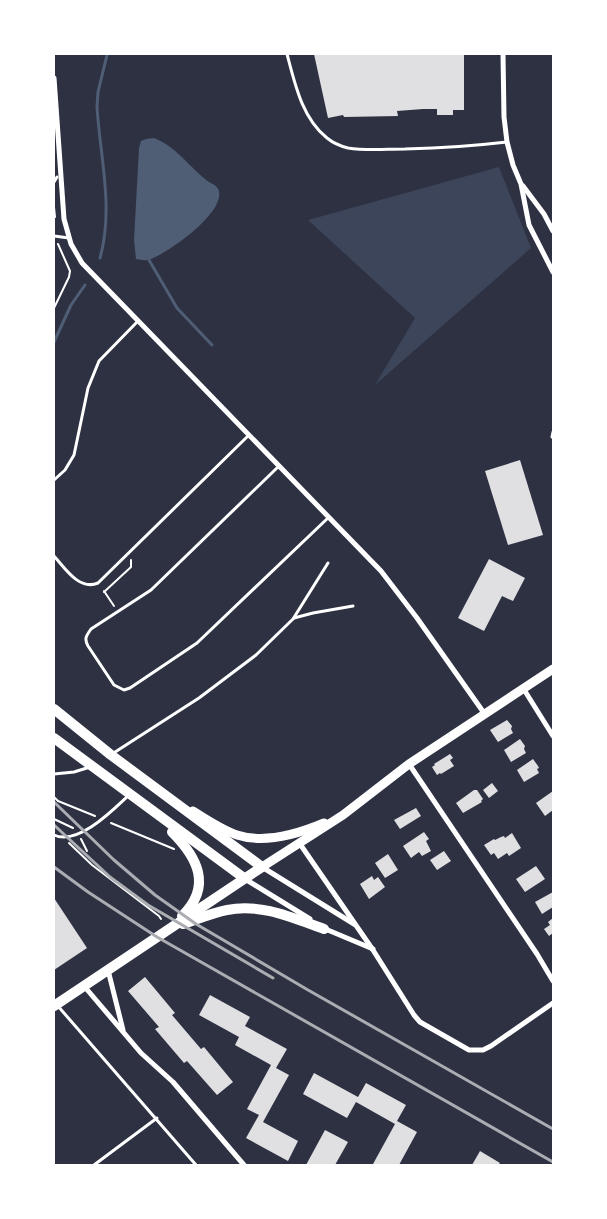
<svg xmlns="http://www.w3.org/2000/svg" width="607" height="1219" font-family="'Fira Sans Condensed',sans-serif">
  <rect width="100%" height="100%" fill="#2d3142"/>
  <path fill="#3c4559" d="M499,167L531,248L375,385L415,318L308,220Z"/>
  <path fill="#4f5d75" d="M154,138C175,146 188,165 205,179C209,183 218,185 219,191C224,214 169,252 151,259C146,261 141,260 136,259L134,240L139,148L141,141L146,139Z"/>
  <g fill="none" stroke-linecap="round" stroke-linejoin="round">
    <g stroke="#4f5d75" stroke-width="3">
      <path d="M100,258C114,208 100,157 97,107L98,92L107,55"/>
      <path d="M149,260L177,308L212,345"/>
      <path d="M54,342L71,305L85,285"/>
    </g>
  </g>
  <g fill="#e0e0e3">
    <path d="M314,54H464V110H453V115H437V109H423L397,111L398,116L344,117L343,115L328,118Z"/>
    <path d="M520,460L543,535L508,545L485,471Z"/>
    <path d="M489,559L525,578L513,601L502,596L484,631L458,618Z"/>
    <path d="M507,720L512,726L511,729L513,733L498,742L490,730Z"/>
    <path d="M520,739L525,746L524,749L526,753L511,762L504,750Z"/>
    <path d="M450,754L453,758L450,760L454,766L441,774L440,773L437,775L432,767L435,765L434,764Z"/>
    <path d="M533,759L538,766L539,768L537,769L539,773L524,782L517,770Z"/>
    <path d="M492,783L498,791L489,798L483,790Z"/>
    <path d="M474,790H477L483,799L481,801L482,802L463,813L456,803Z"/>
    <path d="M553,791V810L545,816L536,803Z"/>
    <path d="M416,808L421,816L400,829L394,820Z"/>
    <path d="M424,832L429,839L426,841L431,851L422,856L419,852L411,858L403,846Z"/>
    <path d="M512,833L521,848L509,856L507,853L498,859L494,853L491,855L484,845L494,839L495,840L501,837L504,836L505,838Z"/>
    <path d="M444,851L451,861L437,870L430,860Z"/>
    <path d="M388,854L398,870L385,878L375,863Z"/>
    <path d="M536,866L545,879L525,892L516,879Z"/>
    <path d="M372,876L374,880L378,877L385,887L369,899L360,884Z"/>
    <path d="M553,892V907L542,914L535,902Z"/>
    <path d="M54,898L87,948L54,970Z"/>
    <path d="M553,918V933L549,936L544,929L550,925L548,922Z"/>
    <path d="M145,977L175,1013L172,1015L201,1049L204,1047L233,1082L217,1095L187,1061L184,1063L155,1029L159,1027L128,991Z"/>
    <path d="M210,995L250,1017L245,1026L287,1049L276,1068L289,1075L263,1122L298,1141L288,1161L246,1138L259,1115L247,1109L271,1065L235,1045L239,1037L199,1015Z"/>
    <path d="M314,1073L358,1097L366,1083L406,1105L397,1121L417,1132L399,1165L373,1164L395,1124L356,1102L347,1118L303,1094Z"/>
    <path d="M325,1130L348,1142L335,1165H306Z"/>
    <path d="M480,1151L500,1163L498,1165H472Z"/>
  </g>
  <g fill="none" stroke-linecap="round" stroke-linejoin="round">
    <g stroke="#fff" stroke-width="2">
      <path d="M54,207L55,217"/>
      <path d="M54,308L69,277L70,271L58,244"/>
      <path d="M104,591L114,606"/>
      <path d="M104,592L131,567V560"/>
      <path d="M54,797L58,801L95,816"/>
      <path d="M54,819L73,828"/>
      <path d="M111,823L174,849"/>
      <path d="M81,839L87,851"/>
      <path d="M69,843L92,865L159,916L161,919"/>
    </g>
    <g stroke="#fff" stroke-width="3">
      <path d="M287,54C295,84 302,118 327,138C333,143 340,146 348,148C366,151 386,149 405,149C439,148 473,146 507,142"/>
      <path d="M54,182L57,177"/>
      <path d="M54,236L69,238"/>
      <path d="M553,432L552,437H553"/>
      <path d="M279,466L151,590L91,629C86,636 84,639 88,646L114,685L124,690L130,688L197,643L329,517"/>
      <path d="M54,480L65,470L74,455L88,388L99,361L138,321"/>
      <path d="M54,556C65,568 79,591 98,583L249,435"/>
      <path d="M294,618L313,613L353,606"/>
      <path d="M112,754L199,698L256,655L293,619L328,563"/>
      <path d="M54,774L74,772L90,767"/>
      <path d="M54,835C78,846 113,810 129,795"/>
      <path d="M57,1005L196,1165"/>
      <path d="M94,1165L157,1118"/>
    </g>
    <g stroke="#fff" stroke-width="5">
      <path d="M503,54L504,117L507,142L513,165L521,184L529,225L553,272"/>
      <path d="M54,78L64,219L71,244L82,263L381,571L417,618L484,713"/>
      <path d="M523,186L544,214L553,231"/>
      <path d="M523,688L553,736"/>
      <path d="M409,764L537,954L553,981"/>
      <path d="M300,844L373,950L414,1015L420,1022L469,1050H483L491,1046L553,1003"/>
      <path d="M262,867L354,924"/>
      <path d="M245,879L310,919"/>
      <path d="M323,928L373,949"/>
      <path d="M108,970L123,1030"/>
      <path d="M84,986L141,1053L173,1082L244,1165"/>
    </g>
    <g stroke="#fff" stroke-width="9">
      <path d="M193,811C207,820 222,830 237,835C265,844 298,834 324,823"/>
      <path d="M262,867L343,815L409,764L553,669"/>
    </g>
    <g stroke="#fff" stroke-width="10">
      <path d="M54,709L111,755L262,867L54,1006"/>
      <path d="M54,738L244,878"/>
      <path d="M172,832C197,857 213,886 182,916"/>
      <path d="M183,924C198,919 212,913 227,910C261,903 293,918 324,929"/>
    </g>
    <g stroke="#abadb3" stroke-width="3">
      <path d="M54,802L114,860L155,895L196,924L308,990L553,1129"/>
      <path d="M54,825L110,877L148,905L273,978"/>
      <path d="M54,867L88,892L157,937L553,1162"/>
    </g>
  </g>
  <rect width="607" height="1219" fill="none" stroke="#ffffff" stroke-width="110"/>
</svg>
